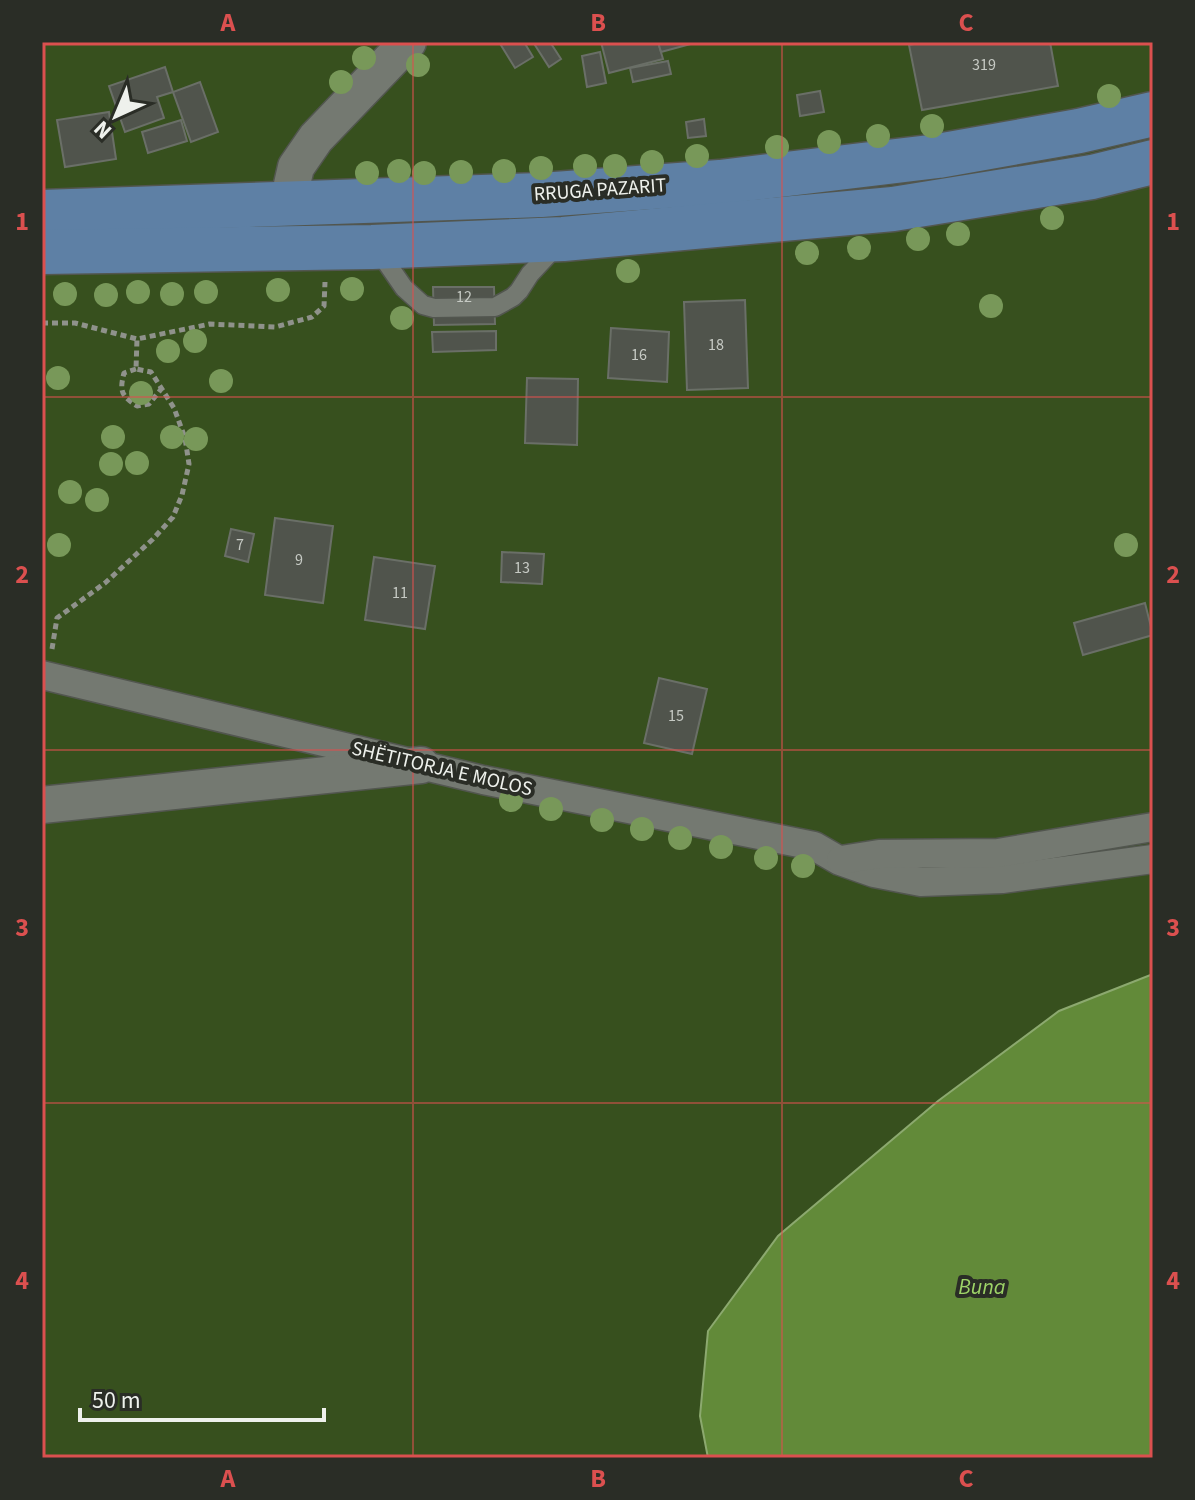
<svg xmlns="http://www.w3.org/2000/svg" width="1195" height="1500" font-family="'Source Sans 3',sans-serif">
  <rect width="100%" height="100%" fill="#343830"/>
  <rect fill="#37501e" x="42" y="42" width="1111" height="1416"/>
  <path fill="#628a39" stroke="#8ca96f" stroke-width="2" d="M1153,974V1458H708L700,1416L708,1331L778,1236L938,1101L1059,1011Z"/>
  <g fill="#50544c" stroke="#6a6f67" stroke-width="2">
    <path d="M499,42H524L533,57L515,68Z"/>
    <path d="M533,42H550L561,59L549,67Z"/>
    <path d="M601,42H658L663,59L609,73Z"/>
    <path d="M658,42H698L661,52Z"/>
    <path d="M924,42H1050L1058,86L922,110L909,45Z"/>
    <path d="M600,52L606,83L587,87L582,56Z"/>
    <path d="M668,61L671,74L633,82L630,68Z"/>
    <path d="M165,67L173,92L157,97L164,118L125,132L109,86Z"/>
    <path d="M200,82L218,132L191,142L173,92Z"/>
    <path d="M820,91L824,112L800,116L797,95Z"/>
    <path d="M109,112L116,159L65,167L57,120Z"/>
    <path d="M704,119L706,136L688,138L686,122Z"/>
    <path d="M181,120L187,141L148,153L142,132Z"/>
    <path d="M433,287H494L495,324L434,325Z"/>
    <path d="M745,300L748,388L687,390L684,302Z"/>
    <path d="M611,328L669,332L667,382L608,378Z"/>
    <path d="M496,331V350L433,352L432,332Z"/>
    <path d="M527,378L578,379L577,445L525,443Z"/>
    <path d="M275,518L333,526L323,603L265,595Z"/>
    <path d="M231,529L254,534L248,562L225,556Z"/>
    <path d="M502,552L544,554L542,584L501,582Z"/>
    <path d="M374,557L435,566L425,629L365,620Z"/>
    <path d="M1145,603L1153,635L1083,655L1074,623Z"/>
    <path d="M659,678L707,689L692,754L644,743Z"/>
  </g>
  <g fill="none" stroke-linecap="round" stroke-linejoin="round">
    <defs>
      <path id="service" d="M377,252L384,259L404,288L423,305L434,308L495,307L513,297L519,291L530,274L558,244"/>
      <g id="pedestrian">
        <path d="M42,675L483,780L814,846L840,861L874,873L921,882L1002,879L1153,859"/>
        <path d="M841,860L879,854L998,853L1153,827"/>
      </g>
      <g id="minor">
        <path d="M288,202L296,167L316,138L408,42"/>
        <path d="M42,805L421,765"/>
      </g>
      <g id="primary">
        <path d="M42,212L541,195L720,182L938,156L1079,131L1153,114"/>
        <path d="M42,252L372,247L563,239L893,209L1092,177L1153,162"/>
      </g>
    </defs>
    <use href="#service" stroke="#52564f" stroke-width="21"/>
    <use href="#pedestrian" stroke="#52564f" stroke-width="31"/>
    <use href="#minor" stroke="#52564f" stroke-width="39"/>
    <use href="#primary" stroke="#52564f" stroke-width="47"/>
    <g stroke="#8f928b" stroke-width="5" stroke-dasharray="6 4" stroke-linecap="butt">
      <path d="M42,323H75L137,339L210,324L275,327L312,317L324,306L325,282"/>
      <path d="M136,369L124,373C119,392 122,396 137,406L149,404L162,388"/>
      <path d="M52,649L57,618L105,583L153,539L173,517L182,495L189,464L185,438L174,408L151,372L136,369L137,339"/>
    </g>
    <use href="#service" stroke="#747971" stroke-width="18"/>
    <use href="#pedestrian" stroke="#747971" stroke-width="28"/>
    <use href="#minor" stroke="#747971" stroke-width="36"/>
    <use href="#primary" stroke="#5e80a5" stroke-width="44"/>
  </g>
  <g fill="#789859">
    <circle cx="364" cy="58" r="12"/>
    <circle cx="418" cy="65" r="12"/>
    <circle cx="341" cy="82" r="12"/>
    <circle cx="1109" cy="96" r="12"/>
    <circle cx="932" cy="126" r="12"/>
    <circle cx="878" cy="136" r="12"/>
    <circle cx="829" cy="142" r="12"/>
    <circle cx="777" cy="147" r="12"/>
    <circle cx="697" cy="156" r="12"/>
    <circle cx="652" cy="162" r="12"/>
    <circle cx="585" cy="166" r="12"/>
    <circle cx="615" cy="166" r="12"/>
    <circle cx="541" cy="168" r="12"/>
    <circle cx="399" cy="171" r="12"/>
    <circle cx="504" cy="171" r="12"/>
    <circle cx="461" cy="172" r="12"/>
    <circle cx="367" cy="173" r="12"/>
    <circle cx="424" cy="173" r="12"/>
    <circle cx="1052" cy="218" r="12"/>
    <circle cx="958" cy="234" r="12"/>
    <circle cx="918" cy="239" r="12"/>
    <circle cx="859" cy="248" r="12"/>
    <circle cx="807" cy="253" r="12"/>
    <circle cx="628" cy="271" r="12"/>
    <circle cx="352" cy="289" r="12"/>
    <circle cx="278" cy="290" r="12"/>
    <circle cx="138" cy="292" r="12"/>
    <circle cx="206" cy="292" r="12"/>
    <circle cx="65" cy="294" r="12"/>
    <circle cx="172" cy="294" r="12"/>
    <circle cx="106" cy="295" r="12"/>
    <circle cx="991" cy="306" r="12"/>
    <circle cx="402" cy="318" r="12"/>
    <circle cx="195" cy="341" r="12"/>
    <circle cx="168" cy="351" r="12"/>
    <circle cx="58" cy="378" r="12"/>
    <circle cx="221" cy="381" r="12"/>
    <circle cx="141" cy="393" r="12"/>
    <circle cx="113" cy="437" r="12"/>
    <circle cx="172" cy="437" r="12"/>
    <circle cx="196" cy="439" r="12"/>
    <circle cx="137" cy="463" r="12"/>
    <circle cx="111" cy="464" r="12"/>
    <circle cx="70" cy="492" r="12"/>
    <circle cx="97" cy="500" r="12"/>
    <circle cx="59" cy="545" r="12"/>
    <circle cx="1126" cy="545" r="12"/>
    <circle cx="511" cy="800" r="12"/>
    <circle cx="551" cy="809" r="12"/>
    <circle cx="602" cy="820" r="12"/>
    <circle cx="642" cy="829" r="12"/>
    <circle cx="680" cy="838" r="12"/>
    <circle cx="721" cy="847" r="12"/>
    <circle cx="766" cy="858" r="12"/>
    <circle cx="803" cy="866" r="12"/>
  </g>
  <path fill="none" stroke="#db504f" stroke-width="2" stroke-opacity="0.55" d="M413,42V1458M782,42V1458M42,397H1153M42,750H1153M42,1103H1153"/>
  <g text-anchor="middle" dominant-baseline="central" stroke-width="8" stroke-linejoin="round" paint-order="stroke">
    <g font-size="16" fill="#c6cac4">
      <text x="984" y="65">319</text>
      <text x="464" y="297">12</text>
      <text x="716" y="345">18</text>
      <text x="639" y="355">16</text>
      <text x="240" y="545">7</text>
      <text x="299" y="560">9</text>
      <text x="522" y="568">13</text>
      <text x="400" y="593">11</text>
      <text x="676" y="716">15</text>
    </g>
    <g font-size="20" fill="#eef1ec" stroke="#2a2d26">
      <text transform="translate(600 190) rotate(-4)">RRUGA PAZARIT</text>
      <text transform="translate(442 769) rotate(13)">SHËTITORJA E MOLOS</text>
    </g>
    <g font-size="22" font-style="italic" fill="#9ed468" stroke="#2a2d26">
      <text x="982" y="1287">Buna</text>
    </g>
  </g>
  <rect width="1195" height="1500" fill="none" stroke="#2a2d26" stroke-width="88"/>
  <g transform="translate(116 116) rotate(224)" stroke="#2a2d26" stroke-width="6" paint-order="stroke">
  <path d="M0-6L14 30L0 20L-14 30Z" fill="#eef1ec"/>
  <text y="-12" font-size="22" font-weight="bold" text-anchor="middle" fill="#eef1ec">N</text>
  </g>
  <path d="M80 1408v12h244v-12" fill="none" stroke="#eef1ec" stroke-width="4"/>
  <text x="92" y="1408" font-size="24" fill="#eef1ec" stroke="#2a2d26" stroke-width="6" paint-order="stroke">50 m</text>
  <rect x="44" y="44" width="1107" height="1412" fill="none" stroke="#db504f" stroke-width="3"/>
  <g font-size="26" text-anchor="middle" font-weight="bold" fill="#db504f">
    <text x="228" y="31">A</text>
    <text x="598" y="31">B</text>
    <text x="966" y="31">C</text>
    <text x="22" y="230">1</text>
    <text x="1173" y="230">1</text>
    <text x="22" y="583">2</text>
    <text x="1173" y="583">2</text>
    <text x="22" y="936">3</text>
    <text x="1173" y="936">3</text>
    <text x="22" y="1289">4</text>
    <text x="1173" y="1289">4</text>
    <text x="228" y="1487">A</text>
    <text x="598" y="1487">B</text>
    <text x="966" y="1487">C</text>
  </g>
</svg>
